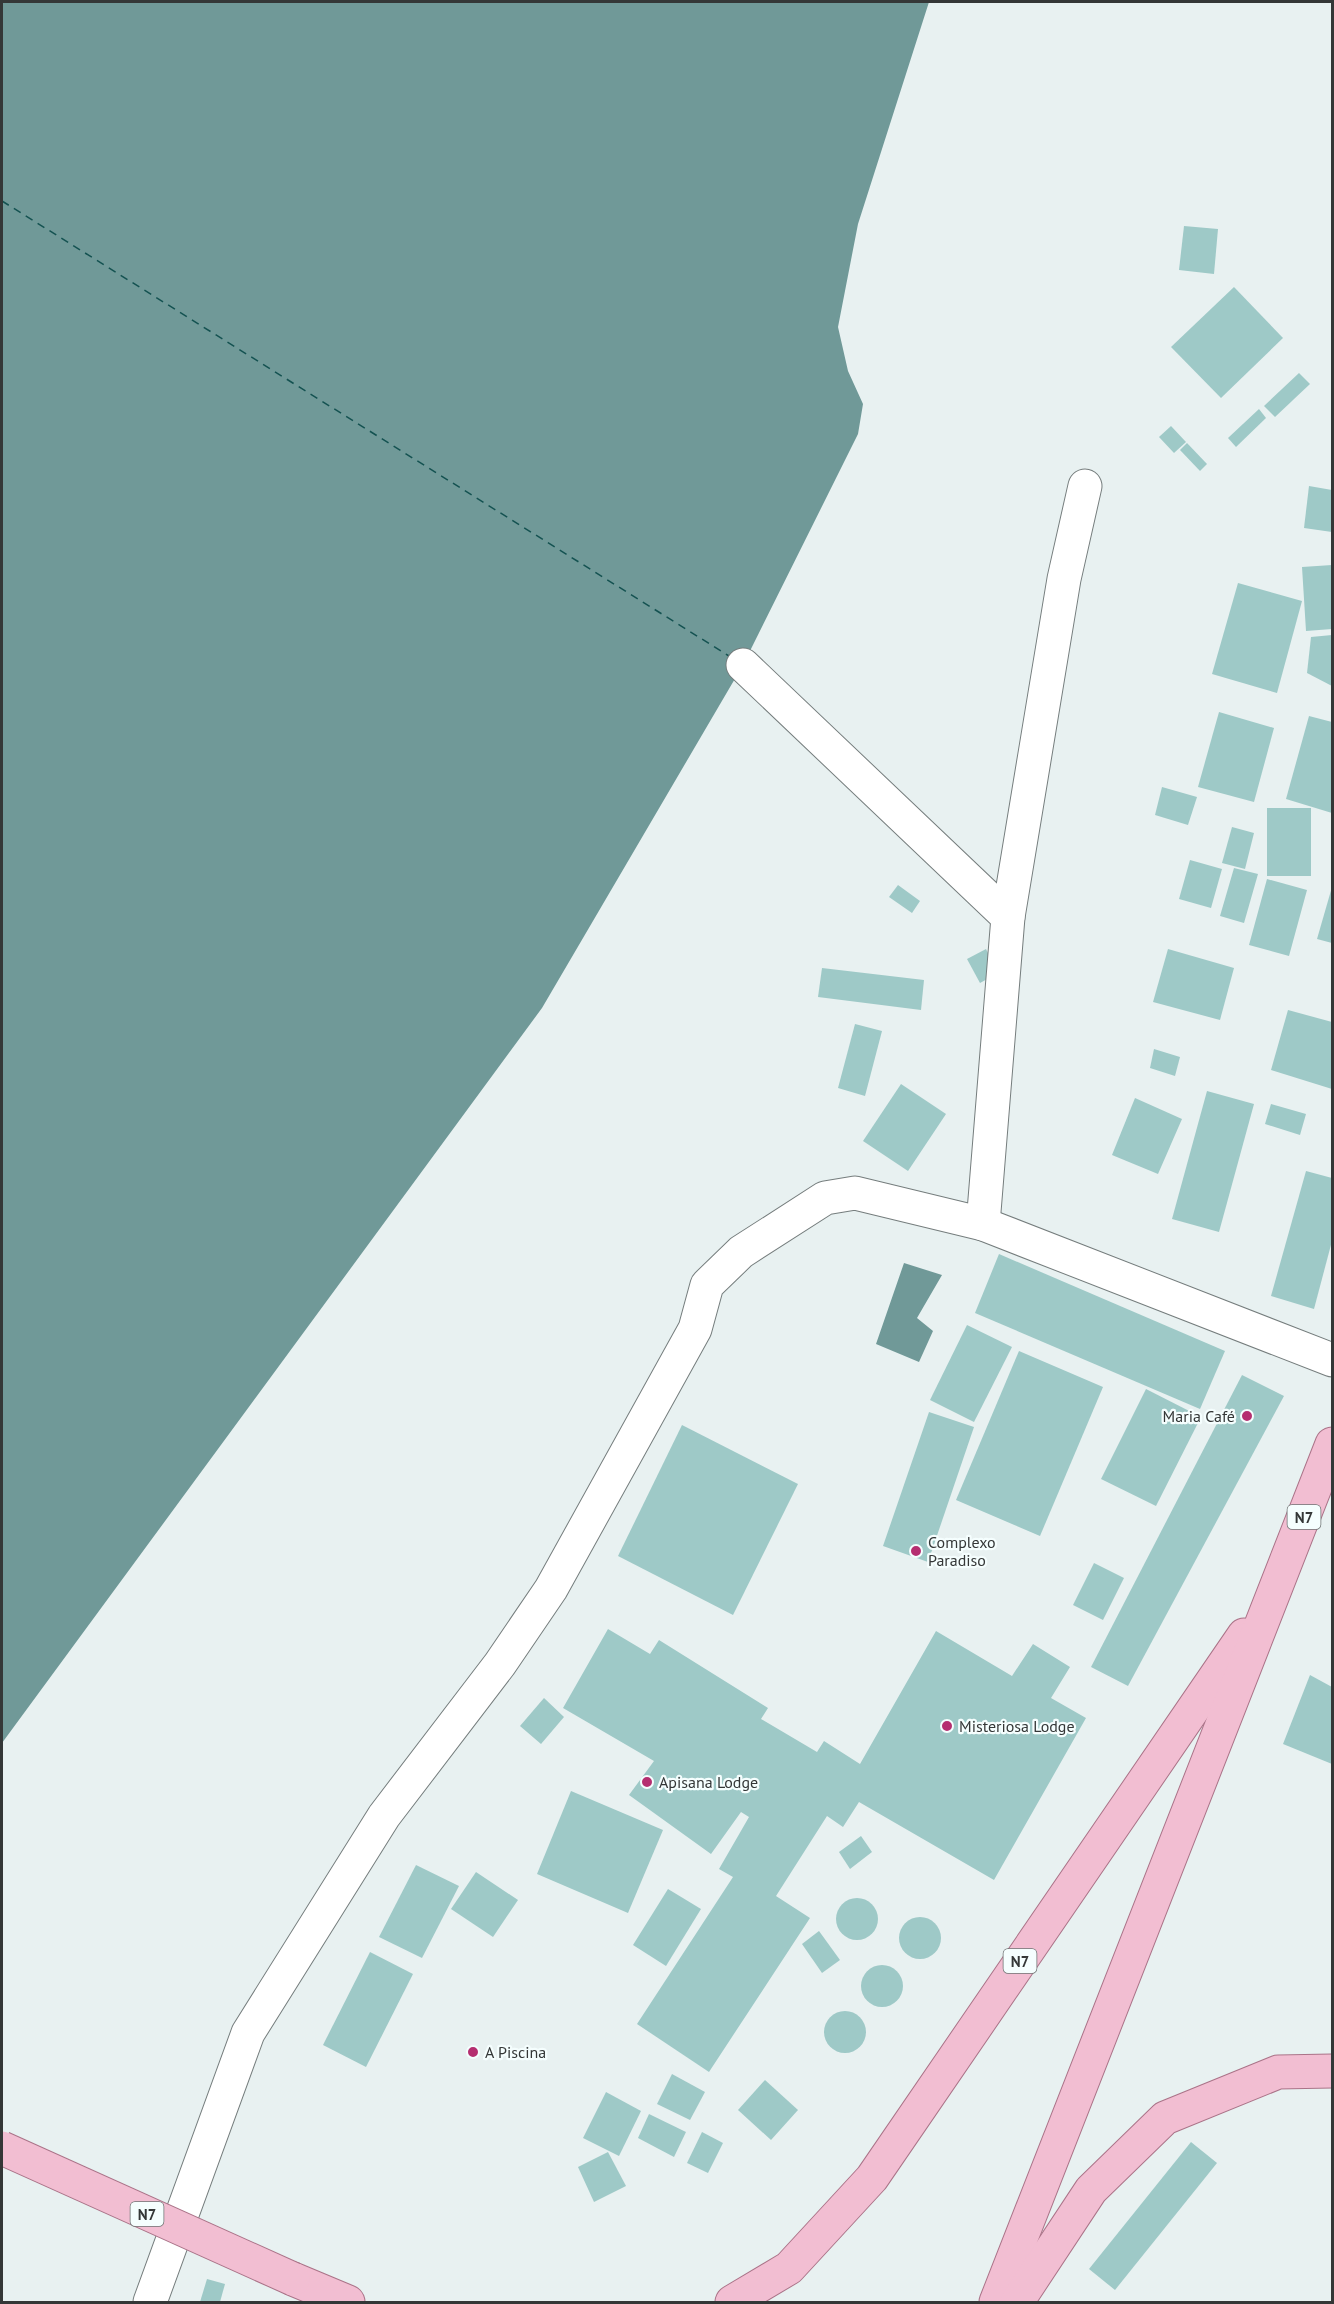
<svg xmlns="http://www.w3.org/2000/svg" width="1334" height="2304" font-family="'PT Sans',sans-serif">
  <rect width="100%" height="100%" fill="#e8f1f1"/>
  <g fill="#709998">
    <path d="M2,2H929L858,224L838,327L848,371L863,404L858,434L743,665L542,1008L2,1743Z"/>
    <path d="M904,1263L942,1275L917,1318L933,1331L919,1362L876,1344Z"/>
  </g>
  <g fill="none" stroke-linecap="round" stroke-linejoin="round">
    <path stroke="#145251" stroke-width="1.5" stroke-dasharray="8 6" stroke-linecap="butt" d="M2,201L729,656"/>
  </g>
  <g fill="#9ec9c7">
    <path d="M1184,226L1218,229L1214,274L1179,270Z"/>
    <path d="M1234,287L1283,338L1221,398L1171,347Z"/>
    <path d="M1299,373L1310,384L1275,417L1264,406Z"/>
    <path d="M1259,409L1266,418L1236,447L1228,438Z"/>
    <path d="M1171,426L1186,442L1174,453L1159,437Z"/>
    <path d="M1187,443L1207,464L1200,471L1180,450Z"/>
    <path d="M1309,486L1332,490V532L1304,528Z"/>
    <path d="M1332,565V629L1306,631L1302,567Z"/>
    <path d="M1238,583L1302,601L1277,693L1212,674Z"/>
    <path d="M1332,635V686L1307,673L1311,637Z"/>
    <path d="M1219,712L1274,728L1254,802L1198,787Z"/>
    <path d="M1309,716L1332,722V813L1286,799Z"/>
    <path d="M1162,787L1197,797L1188,825L1155,815Z"/>
    <rect x="1267" y="808" width="44" height="68"/>
    <path d="M1232,827L1254,833L1245,869L1222,863Z"/>
    <path d="M1190,860L1222,869L1211,908L1179,899Z"/>
    <path d="M1234,868L1258,874L1244,923L1220,916Z"/>
    <path d="M1267,879L1307,890L1289,956L1249,945Z"/>
    <path d="M898,885L920,901L912,913L889,897Z"/>
    <path d="M1332,887V943L1317,939Z"/>
    <path d="M986,949L998,973L980,983L967,959Z"/>
    <path d="M1168,949L1234,968L1220,1020L1153,1002Z"/>
    <path d="M822,968L924,980L921,1010L818,997Z"/>
    <path d="M1288,1010L1332,1022V1089L1271,1070Z"/>
    <path d="M855,1024L882,1031L865,1096L838,1088Z"/>
    <path d="M1154,1049L1180,1057L1175,1076L1150,1068Z"/>
    <path d="M901,1084L946,1114L908,1171L863,1141Z"/>
    <path d="M1207,1091L1254,1104L1219,1232L1172,1219Z"/>
    <path d="M1135,1098L1182,1119L1158,1174L1112,1155Z"/>
    <path d="M1271,1104L1306,1114L1300,1135L1265,1124Z"/>
    <path d="M1306,1171L1332,1178V1241L1314,1309L1271,1296Z"/>
    <path d="M999,1254L1225,1351L1200,1409L975,1313Z"/>
    <path d="M967,1325L1012,1347L974,1422L930,1400Z"/>
    <path d="M1019,1351L1103,1387L1040,1536L956,1500Z"/>
    <path d="M1242,1375L1284,1396L1128,1686L1091,1667Z"/>
    <path d="M1146,1389L1201,1417L1156,1506L1101,1479Z"/>
    <path d="M929,1412L974,1427L928,1562L883,1546Z"/>
    <path d="M682,1425L798,1484L733,1615L618,1556Z"/>
    <path d="M1094,1563L1124,1578L1103,1620L1073,1605Z"/>
    <path d="M608,1629L650,1654L659,1640L768,1708L761,1719L817,1752L824,1741L860,1764L936,1631L1012,1676L1033,1644L1070,1667L1051,1698L1086,1718L994,1880L859,1802L843,1827L827,1816L776,1896L810,1918L709,2072L637,2024L733,1877L719,1869L749,1817L741,1812L711,1854L629,1795L654,1761L563,1708Z"/>
    <path d="M1310,1675L1332,1687V1764L1283,1744Z"/>
    <path d="M544,1698L564,1717L541,1744L520,1726Z"/>
    <path d="M571,1791L663,1830L628,1913L537,1874Z"/>
    <path d="M861,1836L872,1852L850,1869L839,1852Z"/>
    <path d="M416,1865L459,1886L422,1958L379,1937Z"/>
    <path d="M476,1872L518,1900L493,1937L451,1909Z"/>
    <path d="M668,1889L701,1909L666,1966L633,1945Z"/>
    <circle cx="857" cy="1919" r="21"/>
    <circle cx="920" cy="1938" r="21"/>
    <path d="M819,1931L840,1960L822,1973L802,1944Z"/>
    <path d="M370,1952L413,1974L366,2067L323,2045Z"/>
    <circle cx="882" cy="1986" r="21"/>
    <circle cx="845" cy="2032" r="21"/>
    <path d="M672,2074L705,2092L690,2120L657,2104Z"/>
    <path d="M765,2080L798,2110L771,2140L738,2110Z"/>
    <path d="M606,2092L641,2111L619,2156L583,2138Z"/>
    <path d="M649,2114L686,2132L674,2157L638,2138Z"/>
    <path d="M702,2132L723,2143L708,2173L687,2163Z"/>
    <path d="M1191,2142L1217,2163L1115,2290L1089,2269Z"/>
    <path d="M608,2152L626,2186L594,2202L578,2167Z"/>
    <path d="M207,2279L225,2284L220,2302H200Z"/>
  </g>
  <g fill="none" stroke-linecap="round" stroke-linejoin="round">
    <defs>
      <g id="street">
        <path d="M743,665L1008,917L983,1224"/>
        <path d="M1008,917L1064,579L1085,486"/>
        <path d="M150,2302L248,2033L384,1816L500,1664L551,1589L695,1329L707,1285L741,1252L825,1198L855,1193L983,1224L1332,1360"/>
      </g>
      <g id="primary">
        <path d="M293,2279L348,2302"/>
        <path d="M732,2302L789,2268L872,2178L1244,1635"/>
        <path d="M996,2302L1332,1444"/>
        <path d="M1017,2302L1091,2190L1165,2118L1278,2072L1332,2071"/>
      </g>
    </defs>
    <use href="#street" stroke="#757d7d" stroke-width="35"/>
    <use href="#primary" stroke="#aa7388" stroke-width="35"/>
    <use href="#street" stroke="#fff" stroke-width="33"/>
    <use href="#primary" stroke="#f2bed2" stroke-width="33"/>
    <defs>
      <path id="primary-bridge" d="M2,2148L293,2279"/>
    </defs>
    <use href="#primary-bridge" stroke="#aa7388" stroke-width="35" stroke-linecap="butt"/>
    <use href="#primary-bridge" stroke="#f2bed2" stroke-width="33"/>
  </g>
  <g fill="#b52e70" stroke="#f5fefe" stroke-width="2">
    <circle cx="1247" cy="1416" r="6"/>
    <circle cx="916" cy="1551" r="6"/>
    <circle cx="947" cy="1726" r="6"/>
    <circle cx="647" cy="1782" r="6"/>
    <circle cx="473" cy="2052" r="6"/>
  </g>
  <g text-anchor="middle" dominant-baseline="central" stroke-width="4.5" stroke-linejoin="round" paint-order="stroke">
    <g fill="#f5fefe" stroke="#6e7373" stroke-width="1.5">
      <rect x="1287.5" y="1505" width="33" height="24" rx="4.5"/>
      <rect x="1003.5" y="1949" width="33" height="24" rx="4.5"/>
      <rect x="130.5" y="2202" width="33" height="24" rx="4.5"/>
    </g>
    <g font-size="15" font-weight="bold" fill="#343737">
      <text x="1304" y="1517">N7</text>
      <text x="1020" y="1961">N7</text>
      <text x="147" y="2214">N7</text>
    </g>
    <g font-size="16" fill="#343737" stroke="#f5fefe" text-anchor="start">
      <text x="1235" y="1416" text-anchor="end">Maria Café</text>
      <text x="928" y="1542">Complexo<tspan x="928" dy="18">Paradiso</tspan></text>
      <text x="959" y="1726">Misteriosa Lodge</text>
      <text x="659" y="1782">Apisana Lodge</text>
      <text x="485" y="2052">A Piscina</text>
    </g>
  </g>
  <rect width="1334" height="2304" fill="none" stroke="#343737" stroke-width="6"/>
</svg>
